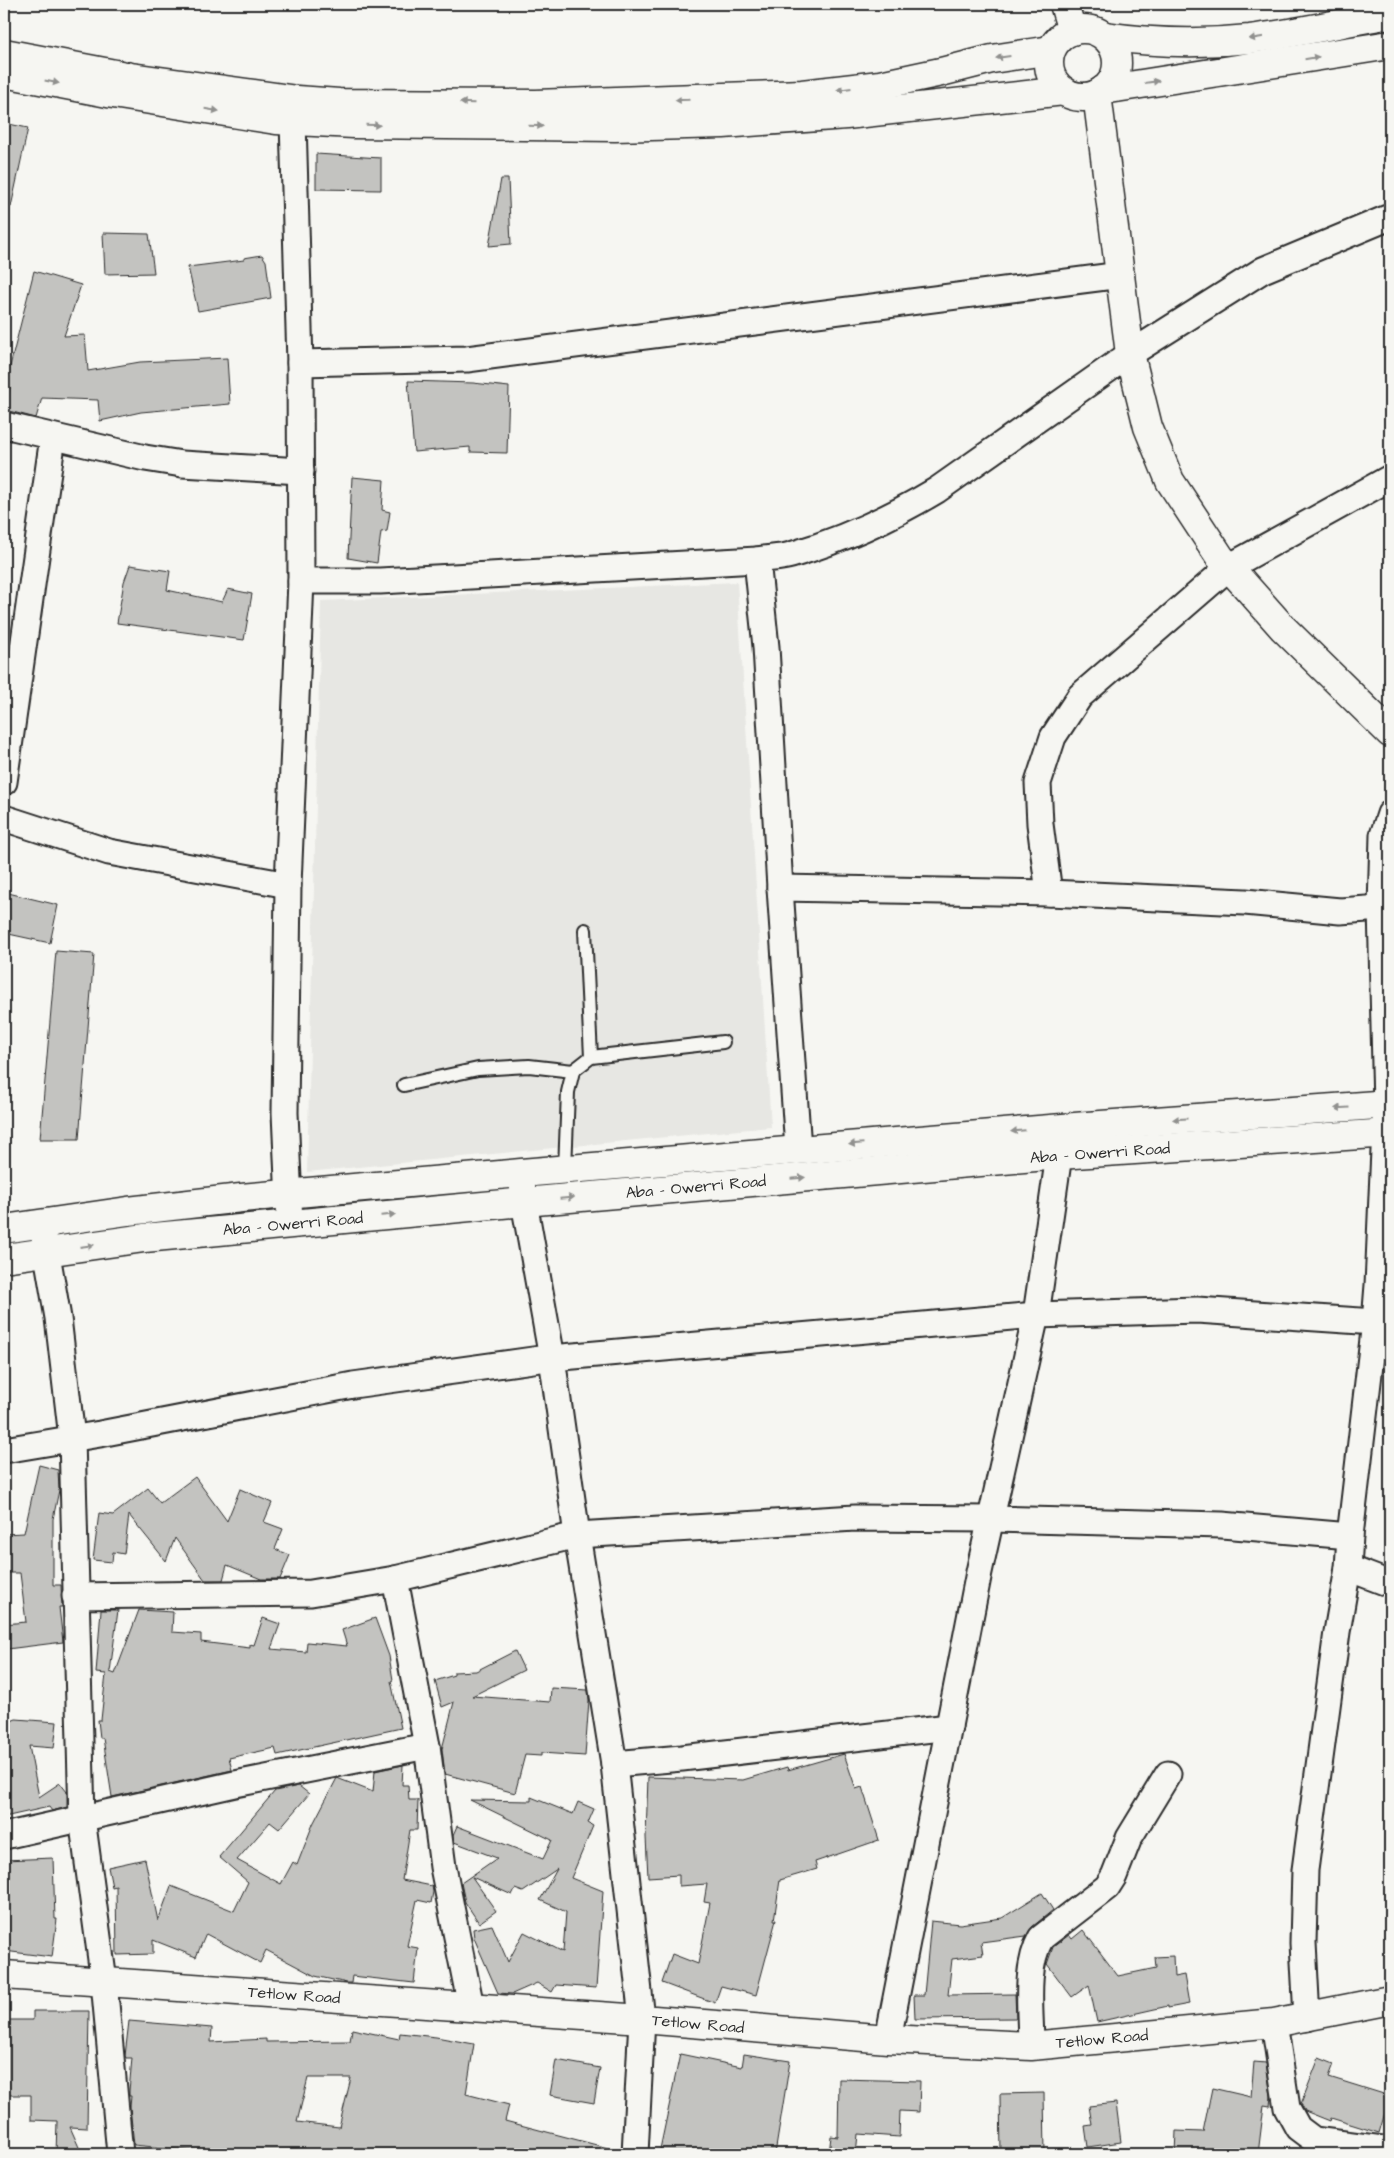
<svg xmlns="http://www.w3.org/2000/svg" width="1394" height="2158" font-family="'Architects Daughter',sans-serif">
  <rect width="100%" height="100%" fill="#f6f6f2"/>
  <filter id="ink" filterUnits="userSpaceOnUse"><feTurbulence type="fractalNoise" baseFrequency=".02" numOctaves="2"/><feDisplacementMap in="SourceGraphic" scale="10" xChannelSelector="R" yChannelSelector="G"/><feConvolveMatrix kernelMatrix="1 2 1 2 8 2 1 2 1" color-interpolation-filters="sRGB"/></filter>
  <g filter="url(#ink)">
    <path fill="#e7e7e3" d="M737,582L771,1127L307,1172L321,601Z"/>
    <g fill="#c3c3c0" stroke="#2b2b2b" fill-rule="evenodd">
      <path d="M4,123L28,128L11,207H4Z"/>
      <path d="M316,154L381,158V190L316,189Z"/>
      <path d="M501,179H508L511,244L489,246Z"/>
      <path d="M103,233L149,234L154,273L105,274Z"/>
      <path d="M262,255L266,261L271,298L198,311L188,267L244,260V258Z"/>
      <path d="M34,271L81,285L64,336L85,335L88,371L140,362L227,358L230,404L141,412L100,421L98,400L42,398L36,418L5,410L10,387L5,386Z"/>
      <path d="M408,381L473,383L509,387L507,453L470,452V447L414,452Z"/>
      <path d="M352,477L384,480L382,510L390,512L387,531L381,532L377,563L348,558Z"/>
      <path d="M130,565L170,571L167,590L222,602L228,589L252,594L244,640L117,623L124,582Z"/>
      <path d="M4,892L58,905L50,943L4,933Z"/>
      <path d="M56,951L94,954L79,1139H40Z"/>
      <path d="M39,1465L58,1470L59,1490L53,1519V1585H61L62,1607H59L63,1642L7,1649L4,1624L26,1622L20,1573H4V1534L24,1533Z"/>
      <path d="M195,1477L227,1521L240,1489L272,1503L264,1522L283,1529L275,1549L290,1555L280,1579H261L227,1565L223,1580H205L175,1538L166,1561L129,1515L124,1554L113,1552L112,1562L93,1560L99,1513L113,1515L148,1488L160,1503Z"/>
      <path d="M101,1610H118L110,1672L115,1674L139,1610L173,1612L172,1632L201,1634V1642L250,1648V1644L254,1645L263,1618L280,1624L271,1649L306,1652L307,1642L347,1646L342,1630L375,1618L389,1656L393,1680L391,1681L401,1728L277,1755L275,1748L229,1758L232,1770L112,1797L103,1738H100L98,1720H101L106,1674L96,1673Z"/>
      <path d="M515,1651L524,1670L472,1696L550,1702L551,1688L588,1690L589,1700L585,1756L541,1753V1756L525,1755L515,1793L445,1774L442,1749L454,1702L442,1707L435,1681L454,1675V1672L476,1671Z"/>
      <path d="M16,1719L57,1722L54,1748L29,1746L39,1797L60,1783L67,1792V1807L52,1811L49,1807L4,1817V1724Z"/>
      <path d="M844,1754L856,1789L862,1787L879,1840L815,1862L817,1869L780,1880L774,1920H776L756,1995L721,1986L715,2003L662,1983L672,1954L698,1964L710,1903L704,1902L707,1884L679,1886V1875L648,1877L646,1837L648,1777L743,1780L787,1767L788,1770Z"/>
      <path d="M403,1765L402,1785H408L409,1800H418L417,1830H410L402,1880L432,1886L433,1892L431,1903L417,1900L407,1946L418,1948L414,1983L352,1976L351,1983H347L315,1976L266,1950L260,1963L206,1934L196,1957L153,1940V1954L117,1955L116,1886L112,1887L108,1867L145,1859L158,1921L171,1886L234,1911L248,1882L219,1857L275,1791L299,1786L309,1794L279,1829L270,1822L237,1860L281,1884L293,1862L297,1865L313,1824L337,1778L373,1792L375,1771Z"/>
      <path d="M531,1797L573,1814L578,1802L594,1809L588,1823L593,1826L571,1878L603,1891L596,1988L556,1985L552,1992L537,1983L512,1994L498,1993L474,1938L473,1929L492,1925L508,1962L524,1932L563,1952L566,1912L540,1900L557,1869L523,1892L515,1889L512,1895L472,1877L496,1911L479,1923L465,1902L461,1883L497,1858L454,1842L453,1835L457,1826L543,1859L552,1840L470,1800L531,1801Z"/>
      <path d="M53,1858L55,1919H57L52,1957L4,1951V1860Z"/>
      <path d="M1042,1893L1053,1910L1032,1927L1026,1936L981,1942L983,1955L952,1959L948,1995L1015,1994L1016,2018L915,2019L914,1995H924L931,1921L960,1924L1002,1918Z"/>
      <path d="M1083,1930L1118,1976L1156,1968L1155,1957L1173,1956L1174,1977L1184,1975L1189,2004L1168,2008V2006L1097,2022L1089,1985L1072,1997L1047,1964L1053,1947L1069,1935L1072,1939Z"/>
      <path d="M33,2011H89L87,2128L70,2127L82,2154H56L57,2121L31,2120V2095H4V2020H33Z"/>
      <path d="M129,2021L212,2028L211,2042L266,2039V2042L350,2041L352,2029L399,2039L400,2033L436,2037L474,2044L466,2094L509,2105L505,2121L612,2149L611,2154H268L226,2149V2154H223L134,2145L130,2107L131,2096H129V2091L132,2058H126L125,2056ZM308,2078H351L339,2127L297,2122Z"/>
      <path d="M680,2054L742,2067L744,2054L790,2061L775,2154H659Z"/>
      <path d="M1319,2058L1334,2064L1329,2077L1390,2096L1379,2133L1331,2118L1330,2121L1305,2111L1301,2104Z"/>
      <path d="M556,2060L600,2068L594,2103L550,2095Z"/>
      <path d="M1254,2062L1266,2063L1271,2096L1270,2106L1264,2105L1258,2154H1175L1176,2131L1203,2132L1212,2088L1251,2097Z"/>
      <path d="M839,2079L920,2081L919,2112L900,2111L899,2137L858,2134L856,2154H829L831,2136L838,2137Z"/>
      <path d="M1044,2093L1045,2154H1001L1000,2094Z"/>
      <path d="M1116,2103L1121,2142L1088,2147L1085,2126L1092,2125L1089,2106Z"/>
    </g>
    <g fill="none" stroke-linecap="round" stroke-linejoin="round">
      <defs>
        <g id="lane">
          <path d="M585,930L591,1057"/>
          <path d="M404,1085L478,1069L529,1066L573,1071"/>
          <path d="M565,1169L568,1092L573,1071L591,1057L723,1042"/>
        </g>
        <g id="street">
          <path d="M300,363L467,359L1121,275"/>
          <path d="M4,425L145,458L182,464L301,471"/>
          <path d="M757,560L766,647L780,888L798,1149"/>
          <path d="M301,581H380L757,560C768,558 781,558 791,555C842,540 892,517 937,490L1130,354L1263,270L1390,217"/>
          <path d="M4,782L53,437"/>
          <path d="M4,818L109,852L288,885"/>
          <path d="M780,888L1049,893L1245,902L1340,911L1381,908"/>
          <path d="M1049,893L1040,824L1038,783L1053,737L1080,696L1229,567L1390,478"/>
          <path d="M521,1173L524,1202L552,1358L577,1535L614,1764L642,2019L635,2154"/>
          <path d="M290,1224L285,1113L288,885L301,581L300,363L293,121L297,100"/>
          <path d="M43,1231L58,1318L72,1438L82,1818L104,1982L120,2154"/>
          <path d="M4,1450L100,1434L353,1385L540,1359L1036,1315L1197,1310L1375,1322L1390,1329"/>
          <path d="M1348,1568L1390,1584"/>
          <path d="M395,1579L427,1746L443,1867L471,2007"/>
          <path d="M75,1596L311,1593L395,1579L577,1535L855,1518L991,1519L1222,1525L1350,1536"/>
          <path d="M614,1764L682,1758L949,1727"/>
          <path d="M4,1836L235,1784L427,1746"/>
          <path d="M1307,2018L1303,1943L1305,1870L1337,1632L1348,1568L1350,1536L1375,1322L1378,1285L1386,1105L1381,908L1383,835L1390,814"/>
          <path d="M1274,2023L1287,2108L1298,2128L1314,2140L1390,2150"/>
          <path d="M888,2039L979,1572L1036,1315L1059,1155"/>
          <path d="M1031,2046C1031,2012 1024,1968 1041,1938L1107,1887L1114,1876L1129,1838L1168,1774"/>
        </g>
        <g id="secondary">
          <path d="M1064,4L1072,31"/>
          <circle cx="1083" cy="63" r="34"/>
          <path d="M1105,36C1153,43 1202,44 1250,39C1297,33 1344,22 1390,14"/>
          <path d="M4,53L131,77L297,100L339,103L536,104L802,94L880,85L941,72L992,59L1051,50"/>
          <path d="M4,73L113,94L276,120L354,124L615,127L723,124L846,115L1064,91"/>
          <path d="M1103,90L1390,45"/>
          <path d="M1097,94L1130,354L1148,427L1170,481L1220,557L1283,628L1390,733"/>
          <path d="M4,1975L642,2019L888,2039L1031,2046L1274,2023L1390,2000"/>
        </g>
        <g id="highway">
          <path d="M4,1229L128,1211L241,1198L521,1173L1087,1126L1390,1104"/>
          <path d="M4,1258L144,1238L524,1202L1059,1155L1390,1133"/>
        </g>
      </defs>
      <use href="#lane" stroke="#2b2b2b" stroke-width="16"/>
      <use href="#street" stroke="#2b2b2b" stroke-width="29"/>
      <use href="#secondary" stroke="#2b2b2b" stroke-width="31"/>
      <use href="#highway" stroke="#2b2b2b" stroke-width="31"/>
      <use href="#lane" stroke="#f6f6f2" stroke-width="12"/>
      <use href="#street" stroke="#f6f6f2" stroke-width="25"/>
      <use href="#secondary" stroke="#f6f6f2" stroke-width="28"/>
      <use href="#highway" stroke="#f6f6f2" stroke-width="28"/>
    </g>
    <defs><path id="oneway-solid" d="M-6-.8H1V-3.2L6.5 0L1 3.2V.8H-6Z" transform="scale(1.25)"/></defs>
    <g fill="#90908e">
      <use href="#oneway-solid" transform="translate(1256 38) rotate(171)"/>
      <use href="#oneway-solid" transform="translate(1003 57) rotate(172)"/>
      <use href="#oneway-solid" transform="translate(1312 58) rotate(-9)"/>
      <use href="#oneway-solid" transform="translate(52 82) rotate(11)"/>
      <use href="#oneway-solid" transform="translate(1152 82) rotate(-8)"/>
      <use href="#oneway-solid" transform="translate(844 89) rotate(173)"/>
      <use href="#oneway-solid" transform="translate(682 100) rotate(178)"/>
      <use href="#oneway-solid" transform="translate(467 103) rotate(-179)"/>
      <use href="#oneway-solid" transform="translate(212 110) rotate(9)"/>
      <use href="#oneway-solid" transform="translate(373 125) rotate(1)"/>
      <use href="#oneway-solid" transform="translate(536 126) rotate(1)"/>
      <use href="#oneway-solid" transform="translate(1342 1108) rotate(176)"/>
      <use href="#oneway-solid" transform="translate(1180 1119) rotate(176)"/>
      <use href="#oneway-solid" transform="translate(1018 1131) rotate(175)"/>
      <use href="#oneway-solid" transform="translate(856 1144) rotate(175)"/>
      <use href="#oneway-solid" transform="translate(798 1178) rotate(-5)"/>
      <use href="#oneway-solid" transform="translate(567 1198) rotate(-5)"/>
      <use href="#oneway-solid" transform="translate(388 1215) rotate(-5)"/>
      <use href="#oneway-solid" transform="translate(87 1246) rotate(-8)"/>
    </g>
  </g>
  <g text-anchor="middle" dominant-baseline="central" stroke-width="4" stroke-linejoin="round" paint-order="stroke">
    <g font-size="16" fill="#2b2b2b" stroke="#f6f6f2">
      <text transform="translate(1100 1153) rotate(-4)">Aba - Owerri Road</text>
      <text transform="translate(696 1187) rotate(-5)">Aba - Owerri Road</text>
      <text transform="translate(293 1224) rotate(-5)">Aba - Owerri Road</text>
      <text transform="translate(294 1995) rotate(4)">Tetlow Road</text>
      <text transform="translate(698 2024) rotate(5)">Tetlow Road</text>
      <text transform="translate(1102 2039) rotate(-5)">Tetlow Road</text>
    </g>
  </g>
  <rect width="1394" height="2158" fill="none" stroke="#f6f6f2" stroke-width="20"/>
  <rect x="10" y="10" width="1374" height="2138" fill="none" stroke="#2b2b2b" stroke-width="2" filter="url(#ink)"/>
</svg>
